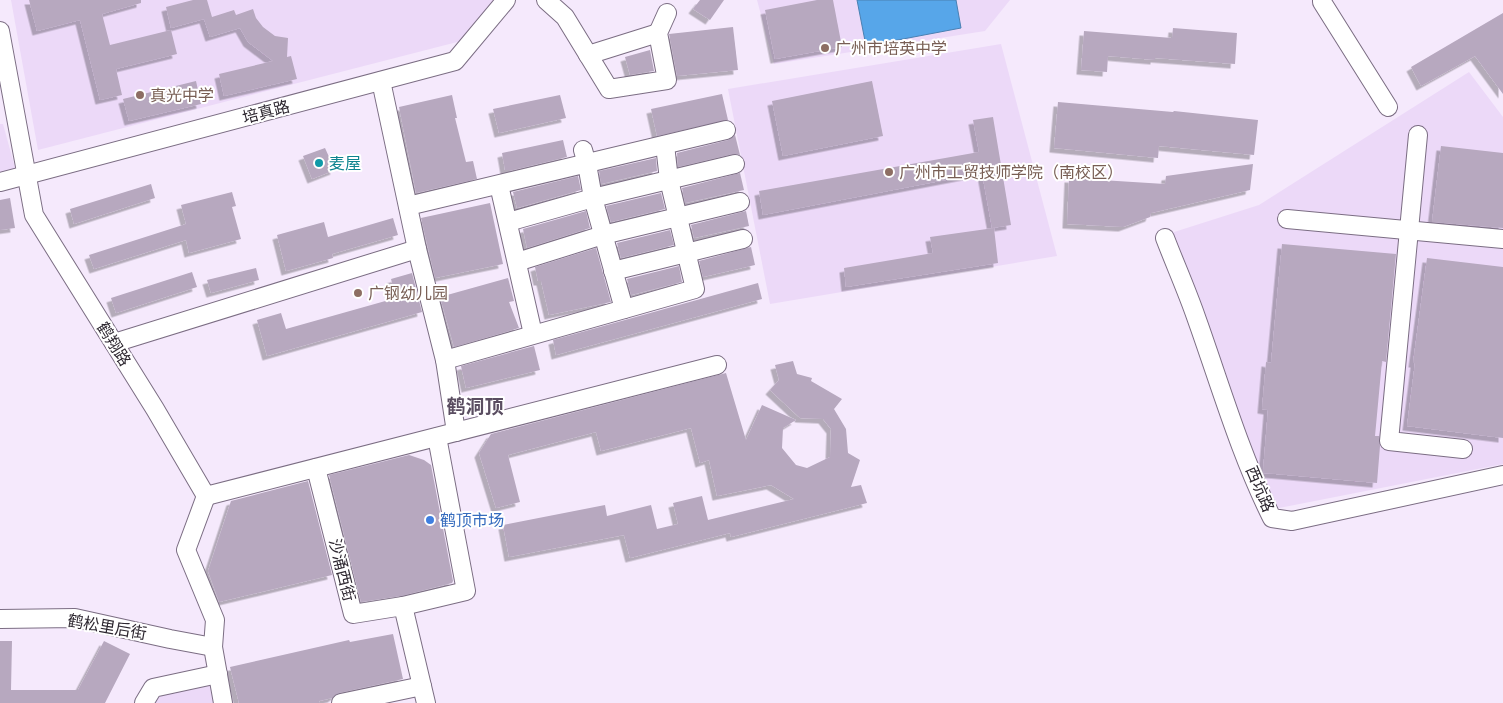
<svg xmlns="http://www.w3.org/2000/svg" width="1503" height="703" font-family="Montserrat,'Noto Sans SC',sans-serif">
  <defs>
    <filter id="shadow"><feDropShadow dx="-4.5" dy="4.5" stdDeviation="0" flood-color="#0004"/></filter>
  </defs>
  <rect width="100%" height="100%" fill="#f5e9fc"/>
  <g fill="#ecd9f8">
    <path d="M11,0H497L465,40L38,150Z"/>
    <path d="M757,0H1010L985,31L774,64Z"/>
    <path d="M1001,44L1057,256L770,304L728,89Z"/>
    <path d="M1469,72L1503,117V464L1274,509L1171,233L1259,205Z"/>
    <path d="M0,124H3L17,175L0,179Z"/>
    <path d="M212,685L215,703H151L155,696Z"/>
  </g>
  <path fill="#57a6e9" stroke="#4a80b2" d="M857,0H956L961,28L866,46Z"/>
  <g fill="#b7a8bf" filter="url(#shadow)">
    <path d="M29,0H141V3L102,14L110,45L171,30L177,54L116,69L122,95L100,100L80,20L37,31Z"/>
    <path d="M193,0H207L212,17L234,10L236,15L253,9L256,18L263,27L275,36L288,38L287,57L291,56L297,79L224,96L219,74L273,61L248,42L240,28L210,37L204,19L171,28L166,7Z"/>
    <path d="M700,0H724L710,20L693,9Z"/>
    <path d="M817,0H833L842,47L775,59L765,10Z"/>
    <path d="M1503,13V94L1475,56L1421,86L1411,67Z"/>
    <path d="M733,27L738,70L677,76L669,34Z"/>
    <path d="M1173,28L1237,33L1235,64L1155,58V60L1108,56L1107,72L1081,70L1084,31L1172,38Z"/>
    <path d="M650,50L654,71L630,75L625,57Z"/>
    <path d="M196,81L201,104L129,121L123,99Z"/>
    <path d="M872,81L883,136L783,156L772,101Z"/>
    <path d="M722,94L728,120L657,136L651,109Z"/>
    <path d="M452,95L457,118H455L466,162L473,161L477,179L416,193L399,107Z"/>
    <path d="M560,95L566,118L499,133L493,109Z"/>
    <path d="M1058,102L1173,112L1174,111L1258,120L1254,155L1159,146L1158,158L1054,148Z"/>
    <path d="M993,117L1011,225L992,228L982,173L763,215L759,191L979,152L973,120Z"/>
    <path d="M735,135L740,155L733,154L678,167L677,153L728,140Z"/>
    <path d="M563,140L567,157L509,171V170H505L502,153Z"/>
    <path d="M1441,146L1503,153V228L1432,222Z"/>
    <path d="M325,148L335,170L312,179L303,156Z"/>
    <path d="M656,158L657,171L601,184L599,171Z"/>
    <path d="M1253,164L1250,190L1151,213L1150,217L1123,227L1067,224L1069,178L1165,184L1166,176Z"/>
    <path d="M740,173L744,190L685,203L682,188Z"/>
    <path d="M578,176L581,190L517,208L513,192Z"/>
    <path d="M151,184L155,198L74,224L70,209Z"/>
    <path d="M232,192L236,206L232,207L241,239L189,253L186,240L94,269L89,255L186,224L181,205Z"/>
    <path d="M661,193L665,209L611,222L606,206Z"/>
    <path d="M10,198L15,228L0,230V200Z"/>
    <path d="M490,203L503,264L435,278L421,218Z"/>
    <path d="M586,211L590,228L527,248L523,229Z"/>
    <path d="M746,211L749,226L694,238L691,225Z"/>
    <path d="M393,218L398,235L332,254L333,258L286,271L277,235L324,222L328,237Z"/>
    <path d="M994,228L998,263L846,287L844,268L933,253L930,237Z"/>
    <path d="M670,230L674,245L621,258L617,243Z"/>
    <path d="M1282,244L1396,254L1386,362L1382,361L1375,436H1379L1380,446L1377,483L1263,473V471L1268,410L1262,409L1266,362L1271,363Z"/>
    <path d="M751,247L755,265L703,277L699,261Z"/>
    <path d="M596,248L611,302L549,315L541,281H538L535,267Z"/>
    <path d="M1427,258L1503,267V438L1407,426L1415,363H1413Z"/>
    <path d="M679,266L682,282L631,295L627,279Z"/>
    <path d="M256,268L259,280L211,293L207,280Z"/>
    <path d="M192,272L197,287L116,313L111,298Z"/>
    <path d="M412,273L422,312L267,356L257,320L281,313L286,329L396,298L391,279Z"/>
    <path d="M508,278L514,301L509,302L519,328L454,347L440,297Z"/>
    <path d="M758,283L762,299L556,355L553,340Z"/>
    <path d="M534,346L540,370L466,388L461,366Z"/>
    <path d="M793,361L797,374L812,378L811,381L842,399L834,409L846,429L848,453L860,460L851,487L861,485L867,503L731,537L730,533L630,558L624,535L509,557L503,525L605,505L607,516L651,505L657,529L678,524L673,503L702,496L708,520L794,499L771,485L717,496L709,460L700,463L691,428L601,451L596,432L508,455L520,502L496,508L479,453L491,434L726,373L746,440L762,405L796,420L783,428L782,448L796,465L807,468L830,457L831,429L823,419L800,418L770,390L779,380L775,365Z"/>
    <path d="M409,455L424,460L431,465L453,581L452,583L401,596L361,602L329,475Z"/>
    <path d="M308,481L332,575L219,602L208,571L231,501Z"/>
    <path d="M393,634L403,679L339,693L332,698L319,701L320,703H239L230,667L349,640L350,642Z"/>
    <path d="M0,641H12L11,690H78L104,641L130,654L105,703H0Z"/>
  </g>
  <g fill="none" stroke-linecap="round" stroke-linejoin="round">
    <defs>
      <g id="minor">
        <path d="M546,0L565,17L609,89L667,80L658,33L667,13"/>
        <path d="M1322,0V2L1388,107"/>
        <path d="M0,31L34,215L155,409L206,496L186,550L215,620L213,647L223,703"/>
        <path d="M588,55L658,33"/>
        <path d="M381,81L417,249L445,360L456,432"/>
        <path d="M1418,135L1389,441L1463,449"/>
        <path d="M583,150L587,164L593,198L624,309"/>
        <path d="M0,182L455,61L506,0"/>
        <path d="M499,185L533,334"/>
        <path d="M408,206L726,130"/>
        <path d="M1287,219L1503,239"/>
        <path d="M508,222L593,198L735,164"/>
        <path d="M1165,238C1175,264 1187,291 1196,317C1220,384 1240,454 1272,518L1292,521L1503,475"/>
        <path d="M517,262L603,235L740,202"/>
        <path d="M613,271L743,239"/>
        <path d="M114,343L417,249"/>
        <path d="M445,360L695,289L669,180L665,145"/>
        <path d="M316,468L353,614L403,606L426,703"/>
        <path d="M206,496L717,365"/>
        <path d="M403,606L466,591L437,437"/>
        <path d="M0,619L75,618L170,639L213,647"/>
        <path d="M144,703L153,688L218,674"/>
        <path d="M341,703L422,686"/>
      </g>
    </defs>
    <use href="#minor" stroke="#7b6d83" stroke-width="20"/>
    <use href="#minor" stroke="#fff" stroke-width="18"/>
  </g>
  <g fill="#8d6e63" stroke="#fff" stroke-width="2">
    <circle cx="825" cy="48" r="5"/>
    <circle cx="140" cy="95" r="5"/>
    <circle cx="889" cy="172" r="5"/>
    <circle cx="358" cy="293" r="5"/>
  </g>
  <circle fill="#0f9aa8" stroke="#fff" stroke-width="2" cx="319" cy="163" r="5"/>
  <circle fill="#3f7fe0" stroke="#fff" stroke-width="2" cx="430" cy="520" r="5"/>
  <g text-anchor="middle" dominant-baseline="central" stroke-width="4" stroke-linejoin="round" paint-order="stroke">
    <g font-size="16" fill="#785e54" stroke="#fff" text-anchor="start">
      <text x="835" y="48">广州市培英中学</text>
      <text x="150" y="95">真光中学</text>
      <text x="899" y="172">广州市工贸技师学院（南校区）</text>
      <text x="368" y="293">广钢幼儿园</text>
    </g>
    <g font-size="16" fill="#2d2730" stroke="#fff">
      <text transform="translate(266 112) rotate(-15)">培真路</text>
      <text transform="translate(114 344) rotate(58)">鹤翔路</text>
      <text transform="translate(1260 489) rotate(67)">西坑路</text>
      <text transform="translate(342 570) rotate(76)">沙涌西街</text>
      <text transform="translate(107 627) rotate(10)">鹤松里后街</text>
    </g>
    <g font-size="16" fill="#0d838f" stroke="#fff" text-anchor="start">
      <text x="329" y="163">麦屋</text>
    </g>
    <g font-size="16" fill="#366cbe" stroke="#fff" text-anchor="start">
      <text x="440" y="520">鹤顶市场</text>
    </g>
    <g font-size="19" font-weight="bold" fill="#5a4d61" stroke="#fff">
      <text x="475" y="406">鹤洞顶</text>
    </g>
  </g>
</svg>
